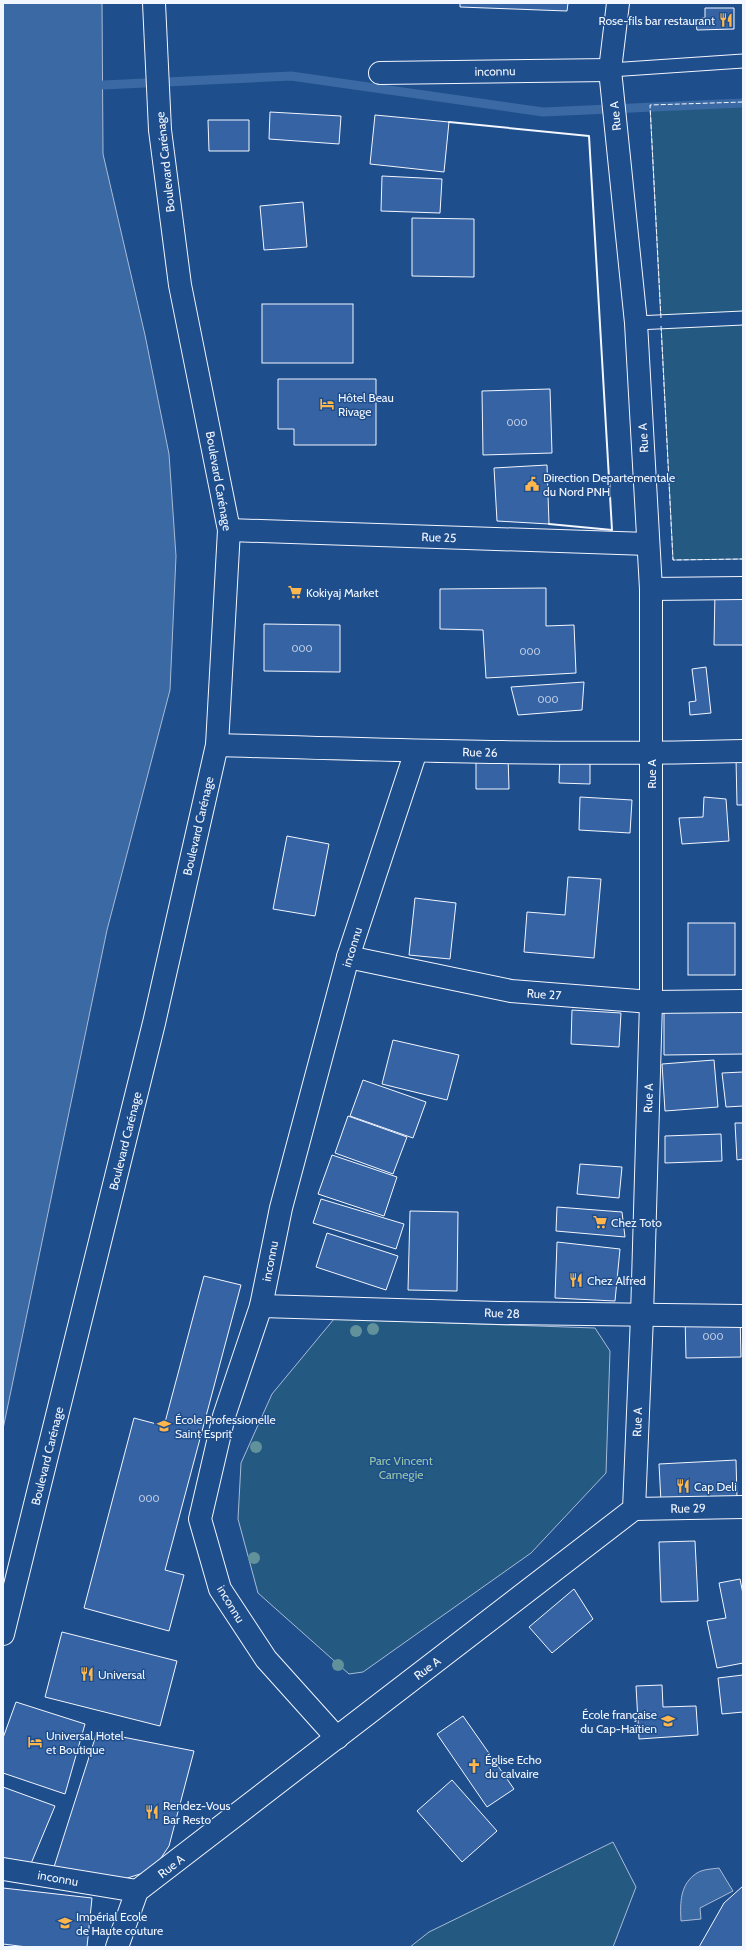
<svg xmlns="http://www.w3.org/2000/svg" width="746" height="1950" font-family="Cabin,sans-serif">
  <rect width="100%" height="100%" fill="#1f4e8c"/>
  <g fill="#245a82" stroke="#a8bbd7">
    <path d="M743,102V559L673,560L650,105Z"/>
    <path d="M334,1319L595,1328L610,1351L606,1473L531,1553L363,1672L349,1674L258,1593L238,1519L241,1463L272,1394Z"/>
    <path d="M613,1842L636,1887L613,1947H410L429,1932Z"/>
  </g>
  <g fill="#3b69a3" stroke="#a8bbd7">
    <path d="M3,3H102L103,154L145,335L169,454L176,556L170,690L107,930L3,1429Z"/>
    <path d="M719,1868L733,1891L700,1908L701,1919L681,1921C680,1902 680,1884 697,1873C703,1869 713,1869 719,1868Z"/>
  </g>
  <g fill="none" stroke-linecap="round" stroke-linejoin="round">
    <path stroke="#3b69a3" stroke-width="9" d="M103,85L291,76L543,112L743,103"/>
  </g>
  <g fill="#3563a3" stroke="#f2f6ff">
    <path d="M460,3H568L567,11L460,7Z"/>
    <path d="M705,8H734V29L697,30L695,19L705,18Z"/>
    <path d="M270,112L341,116L339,144L269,139Z"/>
    <path d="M375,115L449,122L444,172L370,164Z"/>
    <path d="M208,120H249V151H209Z"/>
    <path d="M382,176L442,179L440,213L381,211Z"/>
    <path d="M303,202L307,247L264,250L260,206Z"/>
    <path d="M412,218L474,219V277L412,276Z"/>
    <rect x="262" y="304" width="91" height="59"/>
    <path d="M278,379H376V445H294V429H278Z"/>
    <path d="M550,389L552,453L483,455L482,391Z"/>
    <path d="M547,465L549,524L497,521L494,468Z"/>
    <path d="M546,588V626L574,625L576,673L486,678L483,630L440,629V589Z"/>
    <path d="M715,591L743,592V645H714Z"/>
    <path d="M264,624L340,625V672L264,671Z"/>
    <path d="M706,667L711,713L690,715L689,702L696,701L692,669Z"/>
    <path d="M584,682L582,710L518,715L511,687Z"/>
    <path d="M508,755L509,789H476V756Z"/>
    <path d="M560,755L590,756V784L559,783Z"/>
    <path d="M736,758H743V805H737Z"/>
    <path d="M580,797L632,800L630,833L579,830Z"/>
    <path d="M704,797L726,799L729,841L682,844L679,818L703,817Z"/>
    <path d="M287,836L329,844L315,916L273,909Z"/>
    <path d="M568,877L601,879L594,958L524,952L527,912L565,915Z"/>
    <path d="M415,898L456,903L450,959L409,955Z"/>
    <rect x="688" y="923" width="47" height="52"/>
    <path d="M743,1006V1054L664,1055V1007Z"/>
    <path d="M572,1010L621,1013L619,1047L571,1044Z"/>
    <path d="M393,1040L459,1055L447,1100L382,1084Z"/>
    <path d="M714,1060L718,1107L665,1111L662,1064Z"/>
    <path d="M743,1072V1106L726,1107L722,1073Z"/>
    <path d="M363,1080L426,1102L413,1138L350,1116Z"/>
    <path d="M348,1116L407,1137L393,1174L335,1153Z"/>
    <path d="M735,1123H743V1159L737,1160Z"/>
    <path d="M721,1134L722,1161L665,1163V1136Z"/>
    <path d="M332,1155L397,1177L384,1216L318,1194Z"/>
    <path d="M580,1164L622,1167L619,1198L577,1194Z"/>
    <path d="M321,1199L404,1224L396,1249L313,1223Z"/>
    <path d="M557,1207L622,1212L625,1237L556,1231Z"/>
    <path d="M410,1211L458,1212L457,1291L408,1290Z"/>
    <path d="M327,1233L398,1256L386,1290L316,1267Z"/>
    <path d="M557,1242L620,1249L615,1301L555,1298Z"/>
    <path d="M204,1276L241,1285L165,1570L184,1575L169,1631L84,1608L134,1418L164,1426Z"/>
    <path d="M740,1315L741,1357L686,1358L685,1316Z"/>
    <path d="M736,1460L737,1498L661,1502L659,1464Z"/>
    <path d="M695,1541L698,1601L661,1602L659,1542Z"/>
    <path d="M740,1579L743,1594V1663L717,1668L707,1621L726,1618L719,1583Z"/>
    <path d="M574,1589L593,1619L552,1653L529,1627Z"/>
    <path d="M62,1632L177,1661L160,1726L45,1697Z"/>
    <path d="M743,1675V1712L722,1714L718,1678Z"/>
    <path d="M662,1685L663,1707L696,1706L698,1735L639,1739L636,1686Z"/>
    <path d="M16,1702L85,1724L65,1794L3,1773V1738Z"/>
    <path d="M463,1716L514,1789L487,1807L437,1734Z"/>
    <path d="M97,1732L194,1751L169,1846L153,1870L121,1880L54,1867Z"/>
    <path d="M452,1780L497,1831L462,1862L417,1811Z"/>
    <path d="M3,1787L55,1806L30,1866L3,1859Z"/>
    <path d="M743,1886V1947H699L724,1903Z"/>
    <path d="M3,1888L92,1898L87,1947H27L3,1944Z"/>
  </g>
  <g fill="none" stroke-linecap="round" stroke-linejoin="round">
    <defs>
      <g id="service">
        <path d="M610,70L743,61"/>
        <path d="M636,323L743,318"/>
      </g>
      <g id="minor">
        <path d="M380,73L610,70"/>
        <path d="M229,530L648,544"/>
        <path d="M651,589L743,588"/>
        <path d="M217,745C392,750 568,756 743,751"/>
        <path d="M348,957L511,991L651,1002L743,1001"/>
        <path d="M261,1306L499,1313L743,1316"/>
        <path d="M634,1509L743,1507"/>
        <path d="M337,1738L266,1659L220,1589L200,1519L224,1416L261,1306L281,1208L348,957L416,751"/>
        <path d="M3,1869L137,1891"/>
      </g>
      <g id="tertiary">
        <path d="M3,1634L154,1023L217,745L229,530L180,285L160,130L154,3"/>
        <path d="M117,1947L137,1891L634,1509L642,1316L651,1002V589L636,323L610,70L618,3"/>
      </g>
    </defs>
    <use href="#service" stroke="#f2f6ff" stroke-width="15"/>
    <use href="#minor" stroke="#f2f6ff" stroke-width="24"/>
    <use href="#tertiary" stroke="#f2f6ff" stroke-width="24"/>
    <use href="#service" stroke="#1f4e8c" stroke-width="13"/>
    <use href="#minor" stroke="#1f4e8c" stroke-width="22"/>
    <use href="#tertiary" stroke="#1f4e8c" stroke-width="22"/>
    <g stroke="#f2f6ff" stroke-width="1" stroke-dasharray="5 2" stroke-linecap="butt">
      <path d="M661,318L650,105L743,102"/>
      <path d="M661,326L673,560L743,559"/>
    </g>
    <path stroke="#f2f6ff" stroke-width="2" d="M449,122L589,136L612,530L549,524"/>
  </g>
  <g fill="#61919a">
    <circle cx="373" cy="1329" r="6"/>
    <circle cx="356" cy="1331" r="6"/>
    <circle cx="256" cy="1447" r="6"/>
    <circle cx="254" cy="1558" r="6"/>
    <circle cx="338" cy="1665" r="6"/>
  </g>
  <defs>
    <symbol id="restaurant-bare" viewBox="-9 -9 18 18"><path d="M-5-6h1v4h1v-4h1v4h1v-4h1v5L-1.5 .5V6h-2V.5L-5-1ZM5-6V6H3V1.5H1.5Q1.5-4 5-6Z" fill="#ffb74d" stroke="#1f4e8c" stroke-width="2.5" paint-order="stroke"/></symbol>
    <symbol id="hotel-bare" viewBox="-9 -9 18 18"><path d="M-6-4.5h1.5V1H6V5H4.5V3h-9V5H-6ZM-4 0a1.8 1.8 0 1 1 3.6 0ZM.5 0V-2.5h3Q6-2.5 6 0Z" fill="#ffb74d" stroke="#1f4e8c" stroke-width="2.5" paint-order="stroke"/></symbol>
    <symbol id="civic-bare" viewBox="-9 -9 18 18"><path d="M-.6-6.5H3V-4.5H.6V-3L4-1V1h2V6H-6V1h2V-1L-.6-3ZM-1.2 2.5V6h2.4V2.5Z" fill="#ffb74d" stroke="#1f4e8c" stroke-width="2.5" paint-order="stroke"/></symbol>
    <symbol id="supermarket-bare" viewBox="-9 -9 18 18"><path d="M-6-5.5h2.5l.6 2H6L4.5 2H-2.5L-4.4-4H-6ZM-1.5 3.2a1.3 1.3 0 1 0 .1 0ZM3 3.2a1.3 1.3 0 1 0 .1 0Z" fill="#ffb74d" stroke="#1f4e8c" stroke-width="2.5" paint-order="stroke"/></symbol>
    <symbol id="university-bare" viewBox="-9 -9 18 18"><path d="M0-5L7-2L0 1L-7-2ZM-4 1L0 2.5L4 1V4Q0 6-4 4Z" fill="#ffb74d" stroke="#1f4e8c" stroke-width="2.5" paint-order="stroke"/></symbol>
    <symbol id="school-bare" viewBox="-9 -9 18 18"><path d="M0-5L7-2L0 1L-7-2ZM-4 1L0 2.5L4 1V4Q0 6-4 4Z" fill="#ffb74d" stroke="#1f4e8c" stroke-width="2.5" paint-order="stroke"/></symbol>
    <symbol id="church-bare" viewBox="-9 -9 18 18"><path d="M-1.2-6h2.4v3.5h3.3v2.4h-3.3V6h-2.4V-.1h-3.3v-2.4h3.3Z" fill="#ffb74d" stroke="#1f4e8c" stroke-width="2.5" paint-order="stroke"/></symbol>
  </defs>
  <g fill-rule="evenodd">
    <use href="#restaurant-bare" x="716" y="10" width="20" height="20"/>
    <use href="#hotel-bare" x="317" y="394" width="20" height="20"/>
    <use href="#civic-bare" x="522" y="474" width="20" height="20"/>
    <use href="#supermarket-bare" x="285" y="582" width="20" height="20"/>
    <use href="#supermarket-bare" x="590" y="1212" width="20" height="20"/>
    <use href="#restaurant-bare" x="566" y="1270" width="20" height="20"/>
    <use href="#university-bare" x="154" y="1416" width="20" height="20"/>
    <use href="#restaurant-bare" x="673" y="1476" width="20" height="20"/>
    <use href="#restaurant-bare" x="77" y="1664" width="20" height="20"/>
    <use href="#school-bare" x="658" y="1711" width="20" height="20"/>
    <use href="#hotel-bare" x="25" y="1732" width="20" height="20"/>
    <use href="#church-bare" x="464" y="1756" width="20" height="20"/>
    <use href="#restaurant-bare" x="142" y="1802" width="20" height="20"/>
    <use href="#school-bare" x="55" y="1913" width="20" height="20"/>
  </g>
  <g text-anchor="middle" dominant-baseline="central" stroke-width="3" stroke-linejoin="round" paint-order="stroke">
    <g font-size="10" fill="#c3d1e8">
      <text x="517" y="422">000</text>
      <text x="302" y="648">000</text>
      <text x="530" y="651">000</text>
      <text x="548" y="699">000</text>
      <text x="713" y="1336">000</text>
      <text x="149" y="1498">000</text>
    </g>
    <g font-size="12" fill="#f2f6ff" stroke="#1f4e8c" text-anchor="start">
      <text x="715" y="20" text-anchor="end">Rose-fils bar restaurant</text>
      <text x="338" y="397">Hôtel Beau<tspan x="338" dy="14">Rivage</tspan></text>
      <text x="543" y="477">Direction Departementale<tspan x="543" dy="14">du Nord PNH</tspan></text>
      <text x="306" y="592">Kokiyaj Market</text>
      <text x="611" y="1222">Chez Toto</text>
      <text x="587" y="1280">Chez Alfred</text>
      <text x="175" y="1419">École Professionelle<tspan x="175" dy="14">Saint Esprit</tspan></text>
      <text x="694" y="1486">Cap Deli</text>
      <text x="98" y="1674">Universal</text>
      <text x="657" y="1714" text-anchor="end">École française<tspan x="657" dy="14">du Cap-Haïtien</tspan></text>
      <text x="46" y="1735">Universal Hotel<tspan x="46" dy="14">et Boutique</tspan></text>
      <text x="485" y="1759">Église Echo<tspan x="485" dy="14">du calvaire</tspan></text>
      <text x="163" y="1805">Rendez-Vous<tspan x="163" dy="14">Bar Resto</tspan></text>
      <text x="76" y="1916">Impérial Ecole<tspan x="76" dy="14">de Haute couture</tspan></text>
    </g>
    <g font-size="12" fill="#f2f6ff" stroke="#1f4e8c">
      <text transform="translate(495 71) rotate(-1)">inconnu</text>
      <text transform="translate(615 116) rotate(-96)">Rue A</text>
      <text transform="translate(165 162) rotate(-96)">Boulevard Carénage</text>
      <text transform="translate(643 438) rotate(-93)">Rue A</text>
      <text transform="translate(219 481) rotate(80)">Boulevard Carénage</text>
      <text transform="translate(439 537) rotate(2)">Rue 25</text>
      <text transform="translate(480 752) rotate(1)">Rue 26</text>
      <text transform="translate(651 774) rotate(-90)">Rue A</text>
      <text transform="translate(198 826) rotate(-77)">Boulevard Carénage</text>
      <text transform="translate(352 947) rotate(-73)">inconnu</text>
      <text transform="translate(544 994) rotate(4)">Rue 27</text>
      <text transform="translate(648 1098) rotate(-88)">Rue A</text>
      <text transform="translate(125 1141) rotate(-76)">Boulevard Carénage</text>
      <text transform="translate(270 1261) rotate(-79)">inconnu</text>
      <text transform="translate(502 1313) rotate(2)">Rue 28</text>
      <text transform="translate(637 1422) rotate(-88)">Rue A</text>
      <text transform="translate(47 1456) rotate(-76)">Boulevard Carénage</text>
      <text transform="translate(688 1508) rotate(-1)">Rue 29</text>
      <text transform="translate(231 1604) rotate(59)">inconnu</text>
      <text transform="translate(427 1668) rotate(-37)">Rue A</text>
      <text transform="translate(171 1866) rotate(-38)">Rue A</text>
      <text transform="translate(58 1878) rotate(10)">inconnu</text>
    </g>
    <g font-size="12" fill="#97c8a6" stroke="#1f4e8c">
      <text x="401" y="1460">Parc Vincent<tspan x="401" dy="14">Carnegie</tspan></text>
    </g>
  </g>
  <rect width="746" height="1950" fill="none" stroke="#f2f6ff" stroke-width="8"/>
</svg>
